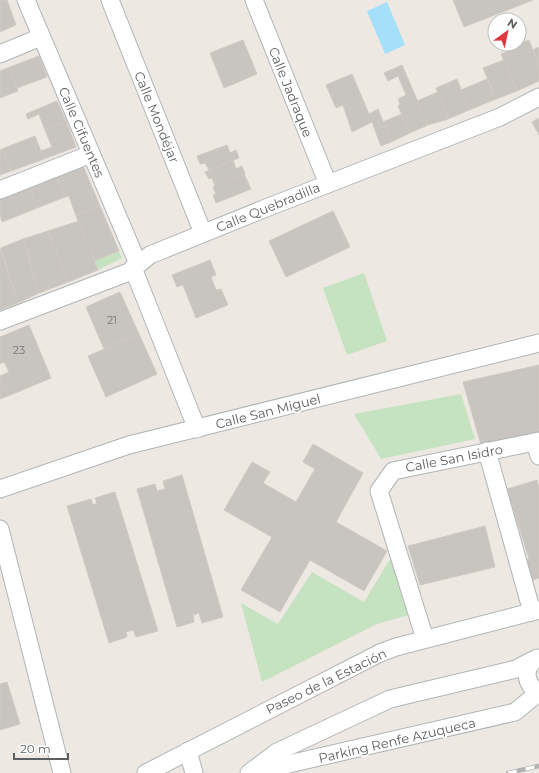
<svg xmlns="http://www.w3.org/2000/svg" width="539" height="773" font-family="Montserrat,sans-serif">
  <rect width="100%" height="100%" fill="#ede9e2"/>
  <g fill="#c5e3c0">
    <path d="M119,251L122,258L98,270L94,261Z"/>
    <path d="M364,273L387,341L347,355L323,288Z"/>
    <path d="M461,394L475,439L381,459L354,414Z"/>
    <path d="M393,554L409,615L377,624L262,682L241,603L278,624L312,572L364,602Z"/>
  </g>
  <path fill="#a5e0fa" d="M387,2L405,45L385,54L367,11Z"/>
  <g fill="#c8c4c0" stroke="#d1cac1">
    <path d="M0,0H7L16,25L0,32Z"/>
    <path d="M453,0H533L464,27Z"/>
    <path d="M243,40L257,74L224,88L210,53Z"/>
    <path d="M529,40L539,66V81L517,91L501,54L516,47L515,45Z"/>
    <path d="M539,47V66L533,50Z"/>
    <path d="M39,56L47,77L17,88L10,67Z"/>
    <path d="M504,60L517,91L496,99L483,68Z"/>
    <path d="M402,65L428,125L410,133L398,106L400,104L398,99L406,95L398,76L388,81L384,73Z"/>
    <path d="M10,67L18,91L0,98V71Z"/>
    <path d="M352,74L369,114L378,109L391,142L381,146L372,122L352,132L343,105L336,108L326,85Z"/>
    <path d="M457,79L469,110L448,119L436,88Z"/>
    <path d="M487,79L496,99L469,110L461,90Z"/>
    <path d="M438,92L448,119L428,125L417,101Z"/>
    <path d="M57,101L66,121L45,130L39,114L28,119L26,114Z"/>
    <path d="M402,114L410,133L391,142L383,122Z"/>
    <path d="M539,118V135L532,122Z"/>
    <path d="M66,121L76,147L44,159L41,151L52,147L45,130Z"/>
    <path d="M35,136L44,159L11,171L2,149Z"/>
    <path d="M227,145L230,153L236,150L239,158L209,170L205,163L200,164L197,156Z"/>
    <path d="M2,149L11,171L0,175V150Z"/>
    <path d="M233,160L236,169L242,166L245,174L215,186L212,178L209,179L205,172Z"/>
    <path d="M83,166L100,206L76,216L69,196L65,197L57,176Z"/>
    <path d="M244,174L251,189L216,203L213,195L216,194L213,187Z"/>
    <path d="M57,176L65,197L37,208L29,186Z"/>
    <path d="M29,186L37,208L2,222L0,215V198Z"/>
    <path d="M100,206L119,251L94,261L76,216Z"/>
    <path d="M333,211L350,247L286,277L269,241Z"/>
    <path d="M79,221L98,270L68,282L48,231Z"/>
    <path d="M48,231L68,282L39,293L23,239Z"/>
    <path d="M23,239L39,293L18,303L1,248Z"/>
    <path d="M0,248L18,303L0,310Z"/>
    <path d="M210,260L216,275L211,277L216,290L221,289L228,305L196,318L183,285L177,287L172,275Z"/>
    <path d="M120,292L139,334L104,349L86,307Z"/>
    <path d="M29,325L51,378L8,396L0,378V376L9,372L4,362L0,364V337Z"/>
    <path d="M139,334L157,374L106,397L88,356Z"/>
    <path d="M539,365V438L483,452L463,382Z"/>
    <path d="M0,378L8,396L0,399Z"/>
    <path d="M313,444L363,473L336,522L387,551L364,591L310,560L280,612L241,590L272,537L224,510L252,462L270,472L263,483L296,502L315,469L303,462Z"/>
    <path d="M182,475L223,617L202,623L199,613L193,615L194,622L177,627L137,489L155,484L157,491L165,489L163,481Z"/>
    <path d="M537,480L539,488V578L527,582L520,562L529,559L507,489Z"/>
    <path d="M115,492L158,631L136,637L133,630L126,632L127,637L109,643L67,506L91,499L93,505L97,503L95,498Z"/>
    <path d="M485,526L495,567L420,585L408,546Z"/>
    <path d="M7,682L20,724L0,730V684Z"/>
  </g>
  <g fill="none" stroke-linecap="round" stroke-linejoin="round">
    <defs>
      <g id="street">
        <path d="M26,0L138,264"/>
        <path d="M110,0L203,233"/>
        <path d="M254,0L328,184"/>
        <path d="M0,54L41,37"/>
        <path d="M0,190L91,154"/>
        <path d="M133,268L197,429"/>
        <path d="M0,321L129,272L150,255L266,208L500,117L539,97"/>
        <path d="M535,442L539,456"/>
        <path d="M487,451L532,612"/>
        <path d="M0,489L129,445L539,343"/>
        <path d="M0,529L62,773"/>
        <path d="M425,639L379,491L393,471L539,441"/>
        <path d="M537,658C522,668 525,684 539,693"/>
        <path d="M188,751L194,773"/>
        <path d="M254,772L515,712L538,693"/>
        <path d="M146,773L380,653L396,647L539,610"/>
        <path d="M249,773L277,752L390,699L516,669L531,661"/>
      </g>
    </defs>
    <use href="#street" stroke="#b0b4b7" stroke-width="19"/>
    <use href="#street" stroke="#fff" stroke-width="17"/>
    <defs>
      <path id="rail" d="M508,773L539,766"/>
    </defs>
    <use href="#rail" stroke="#b1b2b2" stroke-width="4.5"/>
    <use href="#rail" stroke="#fff" stroke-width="3" stroke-dasharray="9" stroke-linecap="butt"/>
  </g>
  <g text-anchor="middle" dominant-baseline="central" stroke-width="3.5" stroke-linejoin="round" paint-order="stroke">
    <g font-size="11" fill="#76787a">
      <text x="112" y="320">21</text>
      <text x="19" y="350">23</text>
    </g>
    <g font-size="13" fill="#5b5f62" stroke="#fff">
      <text transform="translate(291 92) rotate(68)">Calle Jadraque</text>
      <text transform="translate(157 117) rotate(68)">Calle Mondéjar</text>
      <text transform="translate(82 132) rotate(67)">Calle Cifuentes</text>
      <text transform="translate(268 207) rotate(-22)">Calle Quebradilla</text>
      <text transform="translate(268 411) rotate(-14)">Calle San Miguel</text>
      <text transform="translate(454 458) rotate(-11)">Calle San Isidro</text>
      <text transform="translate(326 681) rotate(-26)">Paseo de la Estación</text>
      <text transform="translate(397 740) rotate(-13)">Parking Renfe Azuqueca</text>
    </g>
  </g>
  <g transform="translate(507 32) rotate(33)"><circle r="19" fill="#ffffff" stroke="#bdbfc0"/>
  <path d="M0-3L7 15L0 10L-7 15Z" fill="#df3640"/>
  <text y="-6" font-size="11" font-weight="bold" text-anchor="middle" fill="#5b5f62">N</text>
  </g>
  <path d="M14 753v6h54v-6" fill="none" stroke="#5b5f62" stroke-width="2"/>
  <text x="20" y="753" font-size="12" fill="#5b5f62" stroke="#ffffff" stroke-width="3" paint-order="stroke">20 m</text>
</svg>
